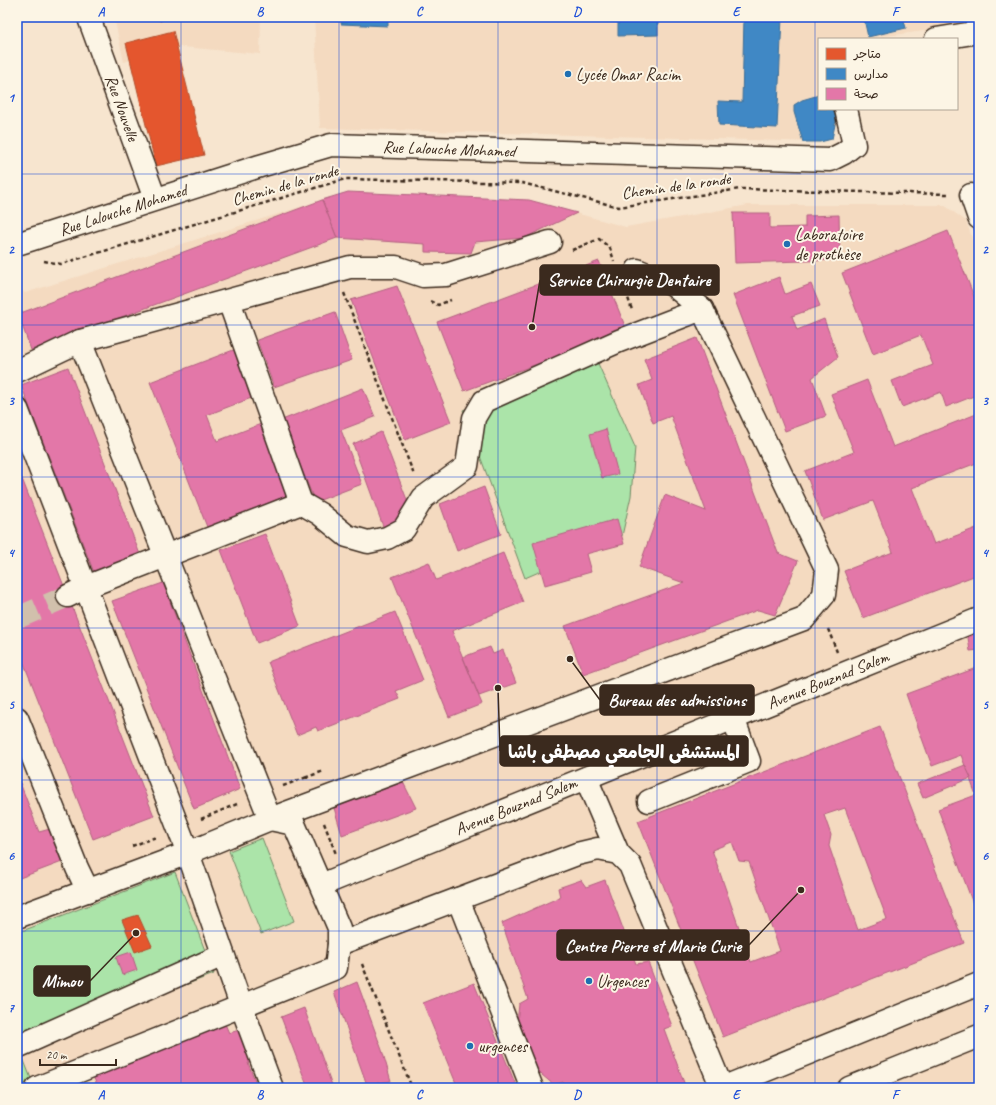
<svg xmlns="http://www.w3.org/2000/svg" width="996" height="1105" font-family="Caveat,'Playpen Sans Arabic',sans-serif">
  <rect width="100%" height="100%" fill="#f7e5cf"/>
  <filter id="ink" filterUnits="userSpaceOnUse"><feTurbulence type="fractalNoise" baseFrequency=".025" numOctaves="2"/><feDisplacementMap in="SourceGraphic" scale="8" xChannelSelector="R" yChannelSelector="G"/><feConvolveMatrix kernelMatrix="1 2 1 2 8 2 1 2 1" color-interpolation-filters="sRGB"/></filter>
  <g filter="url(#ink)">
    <g fill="#f4dac0">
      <path d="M114,17H261L260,54L172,46L124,62Z"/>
      <path d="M314,17H970L961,26L865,39H819V109H833L836,120L832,139L820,142L320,128Z"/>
      <path d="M348,192L529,200L626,227L748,205H944L966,221L979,257V1082L969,1088H17V286L25,293Z"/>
    </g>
    <g fill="#abe4a9" stroke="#738764">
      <path d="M596,359L635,447L631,496L622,536L525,578L463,410Z"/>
      <path d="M262,838L294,921L261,934L229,851Z"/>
      <path d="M175,872L214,974L19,1048L32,1081L17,1087V933Z"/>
    </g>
    <g fill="#e4572e" stroke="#b14a29">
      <path d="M153,17H163L161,21Z"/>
      <path d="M173,31L204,155L156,166L126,43Z"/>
      <path d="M138,915L152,946L135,952L122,920Z"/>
    </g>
    <g fill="#3f88c5" stroke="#3e6c93">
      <path d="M342,17H388V26L341,24Z"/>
      <path d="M618,17H658V35L618,36Z"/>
      <path d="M744,17H782L777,128L719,125L718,101L742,102Z"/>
      <path d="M872,17H903L906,28L868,37L864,19Z"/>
      <path d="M819,95V109H833L836,120L832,139L820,142H803L794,112V105L802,100Z"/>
    </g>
    <g fill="#e377a8" stroke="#b1607f" fill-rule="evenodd">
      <path d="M348,192L529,200L577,213L524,238L475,242L471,253L425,252V244L337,238L322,200Z"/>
      <path d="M322,200L337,238L31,350L18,314Z"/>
      <path d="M733,213H770V228L805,227V216L839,215L840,260L735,263Z"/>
      <path d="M948,231L979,309V394L946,407L941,392L902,407L892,381L933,365L921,335L873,354L842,273Z"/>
      <path d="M599,261L627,331L464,391L437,322Z"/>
      <path d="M779,277L785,294L811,284L820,306L792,316L797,330L824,319L838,357L812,378L826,416L785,431L733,295Z"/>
      <path d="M397,286L451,422L405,440L351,300Z"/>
      <path d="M335,312L352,360L274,387L257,340Z"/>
      <path d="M697,338L778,553L798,561L775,615L758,610L583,674L565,626L684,583L639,567L665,495L706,511L671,416L653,423L639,385L652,380L644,359Z"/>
      <path d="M236,349L254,397L207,415L217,441L261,424L289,495L207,527L150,382Z"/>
      <path d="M68,367L141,557L95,575L21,385Z"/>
      <path d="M867,380L893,447L979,413V462L912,488L934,544L979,527V574L863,618L844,571L893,552L873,501L823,520L805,471L854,452L831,394Z"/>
      <path d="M363,388L375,417L341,430L362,484L315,502L282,420Z"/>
      <path d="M606,429L618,474L602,478L590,434Z"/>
      <path d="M381,432L414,518L384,529L353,444Z"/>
      <path d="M17,466L154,816L93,839L17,646Z"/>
      <path d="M484,487L501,534L457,551L440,504Z"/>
      <path d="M617,519L624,544L586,554L591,572L545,585L533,543Z"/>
      <path d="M265,534L300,626L257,643L221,550Z"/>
      <path d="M503,553L523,602L452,631L482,704L449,717L392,577L429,562L436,580Z"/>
      <path d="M163,583L240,789L194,809L112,601Z"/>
      <path d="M395,612L423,680L396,691L400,699L318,731L316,727L297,735L268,662Z"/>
      <path d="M979,629V650L970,651L967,631Z"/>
      <path d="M490,647L493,654L503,650L516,683L479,696L463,657Z"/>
      <path d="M979,667V920L938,809L976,795L961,755L932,766L906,694Z"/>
      <path d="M880,727L964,943L723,1037L638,821ZM845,808L887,919L858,930L829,846L831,835L824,815ZM732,842L739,861L749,862L780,951L751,962L712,850Z"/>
      <path d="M965,765L971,778L923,798L917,784Z"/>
      <path d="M17,775L39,832L50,829L62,862L17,879Z"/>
      <path d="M403,782L416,808L342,835L334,808Z"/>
      <path d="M581,880L586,887L605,880L636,964L648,962L672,1026L664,1029L686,1088H565L563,1082L554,1085L542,1075L529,1063L517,1023L519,1004L528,999L502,923L560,897L558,888Z"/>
      <path d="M131,952L137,970L122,975L116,957Z"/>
      <path d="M357,982L382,1050L391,1081L367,1085L334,992Z"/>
      <path d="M474,983L517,1088H458L423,1003Z"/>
      <path d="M304,1008L333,1088H308L281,1017Z"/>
      <path d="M225,1024L229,1033L243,1029L256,1061L248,1063L258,1088H90L97,1085L92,1074Z"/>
    </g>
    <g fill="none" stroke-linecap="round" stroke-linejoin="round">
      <path stroke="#d1c0ac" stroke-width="22" stroke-dasharray="22 11" stroke-linecap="butt" d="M17,618L68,596"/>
      <defs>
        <g id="minor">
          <path d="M92,17L90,21L155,199"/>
          <path d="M936,39L979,32"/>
          <path d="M971,195L979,218"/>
          <path d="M17,244L260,166L331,145L830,160L844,153L854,145L846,109"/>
          <path d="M229,301L301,503"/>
          <path d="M80,341L270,819"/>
          <path d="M17,371L80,341L350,267H396L423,276L446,275L550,242"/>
          <path d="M17,409L188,853L241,1005L272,1088"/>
          <path d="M68,596L86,587L301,503L320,514L347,536L368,542L387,538L404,529L423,498L467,466L474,418L484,401L619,341L702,309"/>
          <path d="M17,718L77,868L88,891"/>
          <path d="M586,778L618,853"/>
          <path d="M649,801L749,761L733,718"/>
          <path d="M321,885L979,619"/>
          <path d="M458,899L532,1088"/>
          <path d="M17,917L188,853L270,819L804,619L824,595L827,570L702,309L673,285L637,270"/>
          <path d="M339,944L577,854L598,849L618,853L630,865L722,1088"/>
          <path d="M17,1047L223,955"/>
          <path d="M37,1088L336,968L339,944V928L294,824L270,819"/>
          <path d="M722,1088L979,984"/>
          <path d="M849,1088L979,1036"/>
        </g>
      </defs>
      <use href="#minor" stroke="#3b2a1e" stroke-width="25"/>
      <g stroke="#3b2a1e" stroke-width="2.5" stroke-dasharray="4 3" stroke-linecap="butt">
        <path d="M572,250L599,239L610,248L614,261"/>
        <path d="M44,261L61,264L345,179L522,183L619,207L740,189L948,194"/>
        <path d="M626,292L632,310"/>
        <path d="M344,293L414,475"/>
        <path d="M430,301L438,305L451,300"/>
        <path d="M828,629L837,652"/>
        <path d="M307,779V777L324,771"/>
        <path d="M283,786L307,777"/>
        <path d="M201,819L237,804"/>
        <path d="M324,823L336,854"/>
        <path d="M132,846L156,837"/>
        <path d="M362,964L412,1088"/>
      </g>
      <use href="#minor" stroke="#fcf5e5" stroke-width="22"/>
    </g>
  </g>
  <path fill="none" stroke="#1d4ed8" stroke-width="1" stroke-opacity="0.55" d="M181,17V1088M339,17V1088M498,17V1088M657,17V1088M815,17V1088M17,174H979M17,325H979M17,477H979M17,628H979M17,780H979M17,931H979"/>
  <g fill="#1f6fb2" stroke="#fcf5e5" stroke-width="1.5">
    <circle cx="568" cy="74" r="4"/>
    <circle cx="787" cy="244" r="4"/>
    <circle cx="589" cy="981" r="4"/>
    <circle cx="470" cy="1046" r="4"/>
  </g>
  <g text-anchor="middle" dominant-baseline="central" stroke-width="4" stroke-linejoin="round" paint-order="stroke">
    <g font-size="17" fill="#3b2a1e" stroke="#fcf5e5" text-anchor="start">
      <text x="576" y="74">Lycée Omar Racim</text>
      <text x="795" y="234">Laboratoire<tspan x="795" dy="20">de prothèse</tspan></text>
      <text x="597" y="981">Urgences</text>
      <text x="478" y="1046">urgences</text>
    </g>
    <g font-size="17" fill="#3b2a1e" stroke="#fcf5e5">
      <text transform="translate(122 108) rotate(70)">Rue Nouvelle</text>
      <text transform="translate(449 149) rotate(2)">Rue Lalouche Mohamed</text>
      <text transform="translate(285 185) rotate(-16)">Chemin de la ronde</text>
      <text transform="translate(676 186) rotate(-8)">Chemin de la ronde</text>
      <text transform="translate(123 210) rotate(-18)">Rue Lalouche Mohamed</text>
      <text transform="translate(828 680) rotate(-22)">Avenue Bouznad Salem</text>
      <text transform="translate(516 806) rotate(-22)">Avenue Bouznad Salem</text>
    </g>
  </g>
  <path fill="none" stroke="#3b2a1e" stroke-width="1.5" d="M532 327L540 280M570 659L600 700M498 688L500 751M801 890L749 945M136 933L90 981"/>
  <g fill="#3b2a1e" stroke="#fcf5e5" stroke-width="1.5">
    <circle cx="532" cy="327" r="4"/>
    <circle cx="570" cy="659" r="4"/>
    <circle cx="498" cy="688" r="4"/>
    <circle cx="801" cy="890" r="4"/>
    <circle cx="136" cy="933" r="4"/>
  </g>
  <g fill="#3b2a1e" stroke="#3b2a1e" stroke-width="1.5">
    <rect x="540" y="265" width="179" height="30" rx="4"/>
    <rect x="600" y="685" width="154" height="30" rx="4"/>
    <rect x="500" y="736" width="248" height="30" rx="4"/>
    <rect x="557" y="930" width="192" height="30" rx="4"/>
    <rect x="34" y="966" width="56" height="30" rx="4"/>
  </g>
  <g font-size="18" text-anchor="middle" font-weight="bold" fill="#fff">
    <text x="629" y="286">Service Chirurgie Dentaire</text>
    <text x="677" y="706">Bureau des admissions</text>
    <text x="624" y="758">المستشفى الجامعي مصطفى باشا</text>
    <text x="653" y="952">Centre Pierre et Marie Curie</text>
    <text x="62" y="987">Mimou</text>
  </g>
  <rect width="996" height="1105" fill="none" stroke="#fcf5e5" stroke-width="44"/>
  <rect x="818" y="38" width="140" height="72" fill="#fcf5e5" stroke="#afa495"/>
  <rect x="826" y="48" width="20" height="12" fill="#e4572e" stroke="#afa495"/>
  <text x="854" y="58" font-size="12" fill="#3b2a1e">متاجر</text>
  <rect x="826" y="68" width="20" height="12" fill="#3f88c5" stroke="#afa495"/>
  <text x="854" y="78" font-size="12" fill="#3b2a1e">مدارس</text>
  <rect x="826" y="88" width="20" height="12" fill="#e377a8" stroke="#afa495"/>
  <text x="854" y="98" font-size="12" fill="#3b2a1e">صحة</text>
  <path d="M40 1059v6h76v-6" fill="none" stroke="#3b2a1e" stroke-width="2"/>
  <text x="46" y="1059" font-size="12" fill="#3b2a1e" stroke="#fcf5e5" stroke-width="3" paint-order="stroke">20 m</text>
  <rect x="22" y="22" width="952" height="1061" fill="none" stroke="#1d4ed8" stroke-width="1.5"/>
  <g font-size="13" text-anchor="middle" font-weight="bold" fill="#1d4ed8">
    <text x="101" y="16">A</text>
    <text x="260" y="16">B</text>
    <text x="419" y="16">C</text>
    <text x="577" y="16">D</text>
    <text x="736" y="16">E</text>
    <text x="895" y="16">F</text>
    <text x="11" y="102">1</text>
    <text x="985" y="102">1</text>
    <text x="11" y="254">2</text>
    <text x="985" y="254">2</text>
    <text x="11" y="405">3</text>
    <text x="985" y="405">3</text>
    <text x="11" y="557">4</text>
    <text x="985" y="557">4</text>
    <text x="11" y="709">5</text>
    <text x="985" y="709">5</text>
    <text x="11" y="860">6</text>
    <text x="985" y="860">6</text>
    <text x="11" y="1012">7</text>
    <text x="985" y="1012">7</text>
    <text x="101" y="1099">A</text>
    <text x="260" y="1099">B</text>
    <text x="419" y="1099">C</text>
    <text x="577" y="1099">D</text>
    <text x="736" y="1099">E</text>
    <text x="895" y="1099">F</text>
  </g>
</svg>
